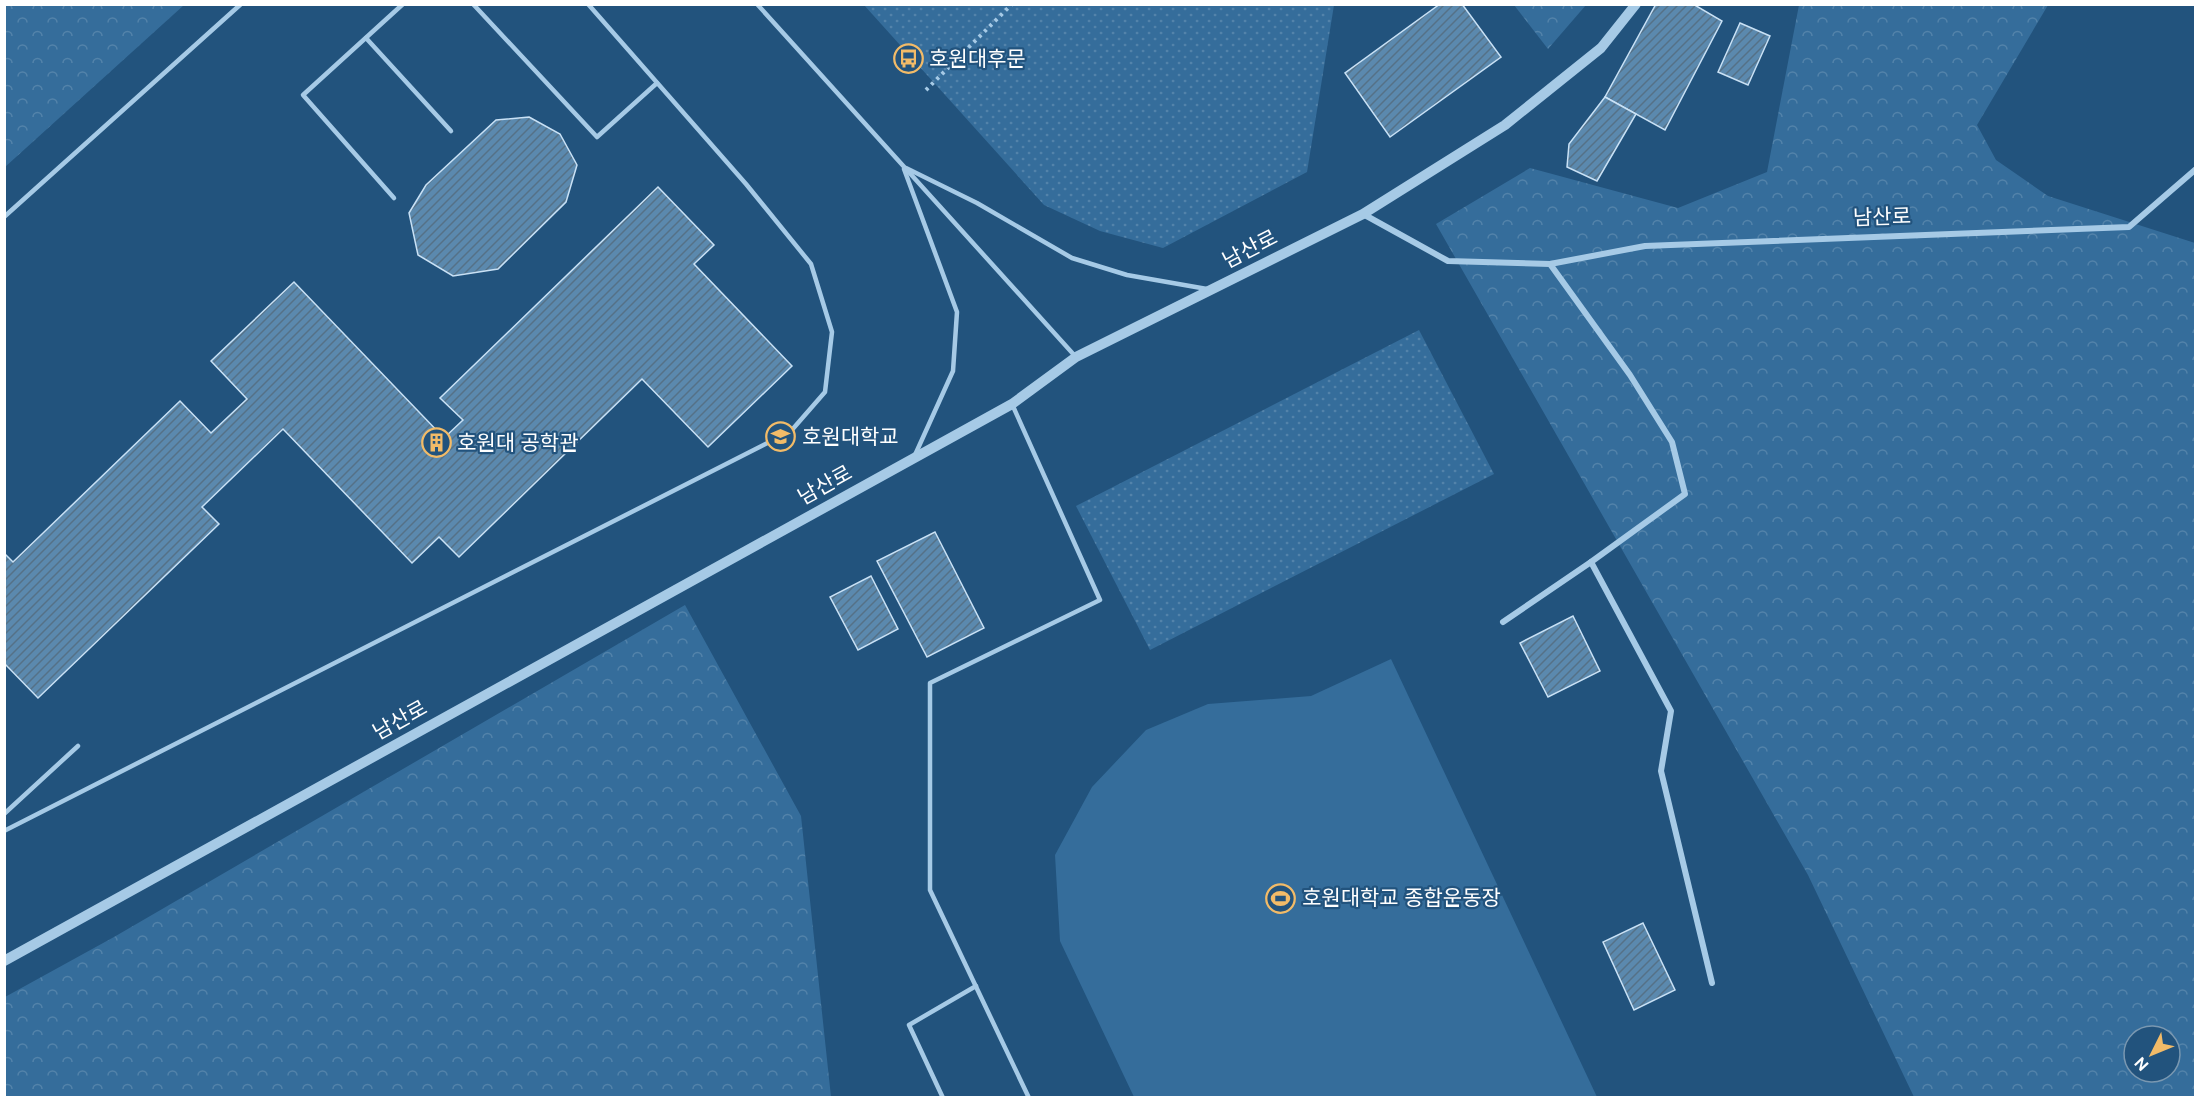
<svg xmlns="http://www.w3.org/2000/svg" width="2200" height="1102" font-family="'DM Sans','Noto Sans KR',sans-serif">
  <defs>
    <pattern id="grass-dots" width="8" height="8" patternUnits="userSpaceOnUse" patternTransform="scale(1.5)"><rect width="8" height="8" fill="#356d9b"/><path d="M2 2h.1M6 6h.1" fill="none" stroke="#5383aa" stroke-width="1.8" stroke-linecap="round"/></pattern>
    <pattern id="forest-crowns" width="20" height="18" patternUnits="userSpaceOnUse" patternTransform="scale(1.5)"><rect width="20" height="18" fill="#356d9b"/><path d="M2 6a3 3 0 1 1 6 0M12 15a3 3 0 1 1 6 0" fill="none" stroke="#5383aa"/></pattern>
    <pattern id="building-hatch" width="6" height="6" patternUnits="userSpaceOnUse" patternTransform="scale(1.5)"><rect width="6" height="6" fill="#5b89ae"/><path d="M-1 1l2-2M0 6l6-6M5 7l2-2" fill="none" stroke="#557187"/></pattern>
  </defs>
  <rect width="100%" height="100%" fill="#22537d"/>
  <g fill="url(#grass-dots)">
    <path d="M864,5H1334L1307,172L1163,248L1100,231L1044,205Z"/>
    <path d="M1419,330L1494,474L1150,650L1076,506Z"/>
  </g>
  <g fill="url(#forest-crowns)" fill-rule="evenodd">
    <path d="M5,4H184V5L5,167Z"/>
    <path d="M1514,5H1586L1548,49Z"/>
    <path d="M1799,5H2048L1977,125L1996,160L2048,196L2195,243V1097H1914L1808,875L1436,224L1530,168L1678,208L1767,172ZM2134,1036H2170V1072H2134Z"/>
    <path d="M685,605L801,816L831,1097H5V997L114,937Z"/>
  </g>
  <path fill="#356d9b" d="M1391,659L1597,1097H1134L1060,941L1055,855L1092,787L1146,730L1208,704L1311,696Z"/>
  <g fill="url(#building-hatch)" stroke="#c9e1f5" stroke-width="1.5">
    <path d="M1440,4H1462L1501,57L1390,137L1345,73Z"/>
    <path d="M1656,4H1693L1722,21L1665,130L1605,97Z"/>
    <path d="M1740,23L1770,36L1748,85L1718,72Z"/>
    <path d="M1605,97L1636,114L1597,181L1567,167L1569,144Z"/>
    <path d="M529,117L560,134L577,165L566,202L498,269L453,276L418,255L409,213L426,185L496,120Z"/>
    <path d="M658,187L714,245L694,264L792,366L708,447L642,379L459,557L439,537L412,563L283,429L202,507L219,524L38,698L4,663V553L13,562L180,401L211,433L247,399L211,361L294,282L444,438L463,420L440,398Z"/>
    <path d="M935,532L984,628L927,657L877,561Z"/>
    <path d="M871,576L898,629L858,650L830,597Z"/>
    <path d="M1573,616L1600,671L1548,697L1520,643Z"/>
    <path d="M1643,923L1675,990L1634,1010L1603,942Z"/>
  </g>
  <g fill="none" stroke-linecap="round" stroke-linejoin="round">
    <path stroke="#a6cae6" stroke-width="4" stroke-dasharray="3 4.5" stroke-linecap="butt" d="M926,90L1012,4"/>
    <g stroke="#a6cae6" stroke-width="4.5">
      <path d="M473,4L597,137L657,83"/>
      <path d="M757,4L1075,356"/>
      <path d="M366,38L451,131"/>
      <path d="M906,168L977,203L1072,258L1127,275L1207,289"/>
      <path d="M904,169L957,312L953,371L915,455"/>
      <path d="M394,198L303,95L403,4"/>
      <path d="M4,217L241,4"/>
      <path d="M1012,404L1100,600L930,683V890L1029,1098"/>
      <path d="M4,814L78,746"/>
      <path d="M4,831L791,431L825,392L832,332L811,264L746,184L588,4"/>
      <path d="M943,1098L909,1025L976,986"/>
    </g>
    <g stroke="#a6cae6" stroke-width="6">
      <path d="M1363,214L1448,261L1550,264L1630,375L1672,442L1685,494L1591,562L1671,711L1661,771L1712,983"/>
      <path d="M1550,264L1645,246L2129,227L2196,169"/>
      <path d="M1503,622L1591,562"/>
    </g>
    <path stroke="#a6cae6" stroke-width="10" d="M4,961L1012,404L1076,357L1363,214L1505,125L1601,48L1636,4"/>
  </g>
  <defs>
    <symbol id="bus-ring" viewBox="-11 -11 22 22"><circle r="9.5" fill="#22537d" stroke="#f2bb68" stroke-width="1.5"/><path d="M-5-6H5V4H4V6H2V4H-2V6H-4V4H-5ZM-3.5-4V0h7V-4ZM-3.5 1.2v1.5H-2V1.2ZM2 1.2v1.5H3.5V1.2Z" fill="#f2bb68"/></symbol>
    <symbol id="university-ring" viewBox="-11 -11 22 22"><circle r="9.5" fill="#22537d" stroke="#f2bb68" stroke-width="1.5"/><path d="M0-5L7-2L0 1L-7-2ZM-4 1L0 2.5L4 1V4Q0 6-4 4Z" fill="#f2bb68"/></symbol>
    <symbol id="building-ring" viewBox="-11 -11 22 22"><circle r="9.5" fill="#22537d" stroke="#f2bb68" stroke-width="1.5"/><path d="M-4-6H4V6H1V3H-1V6H-4ZM-2.5-4.3h1.7v1.8h-1.7ZM.8-4.3h1.7v1.8H.8ZM-2.5-1h1.7V.8h-1.7ZM.8-1h1.7V.8H.8Z" fill="#f2bb68"/></symbol>
    <symbol id="stadium-ring" viewBox="-11 -11 22 22"><circle r="9.5" fill="#22537d" stroke="#f2bb68" stroke-width="1.5"/><path d="M0-5a6.5 5 0 1 0 0 10a6.5 5 0 1 0 0-10ZM-3.5-1.8h7v3.6h-7Z" fill="#f2bb68"/></symbol>
  </defs>
  <g fill-rule="evenodd">
    <use href="#bus-ring" x="892" y="42" width="33" height="33"/>
    <use href="#university-ring" x="764" y="420" width="33" height="33"/>
    <use href="#building-ring" x="420" y="426" width="33" height="33"/>
    <use href="#stadium-ring" x="1264" y="882" width="33" height="33"/>
  </g>
  <g text-anchor="middle" dominant-baseline="central" stroke-width="4.5" stroke-linejoin="round" paint-order="stroke">
    <g font-size="21" fill="#fff" stroke="#22537d" text-anchor="start">
      <text x="929" y="59">호원대후문</text>
      <text x="802" y="437">호원대학교</text>
      <text x="457" y="443">호원대 공학관</text>
      <text x="1302" y="898">호원대학교 종합운동장</text>
    </g>
    <g font-size="21" fill="#fff" stroke="#22537d">
      <text transform="translate(1882 217) rotate(-2)">남산로</text>
      <text transform="translate(1250 249) rotate(-27)">남산로</text>
      <text transform="translate(825 485) rotate(-29)">남산로</text>
      <text transform="translate(400 720) rotate(-29)">남산로</text>
    </g>
  </g>
  <rect width="2200" height="1102" fill="none" stroke="#ffffff" stroke-width="12"/>
  <g transform="translate(2152 1054) rotate(227)"><circle r="28" fill="#22537d" stroke="#7a98b1" stroke-width="1.5"/>
  <path d="M0-4.5L10 22L0 15L-10 22Z" fill="#f2bb68"/>
  <text y="-9" font-size="16" font-weight="bold" text-anchor="middle" fill="#ffffff">N</text>
  </g>
</svg>
